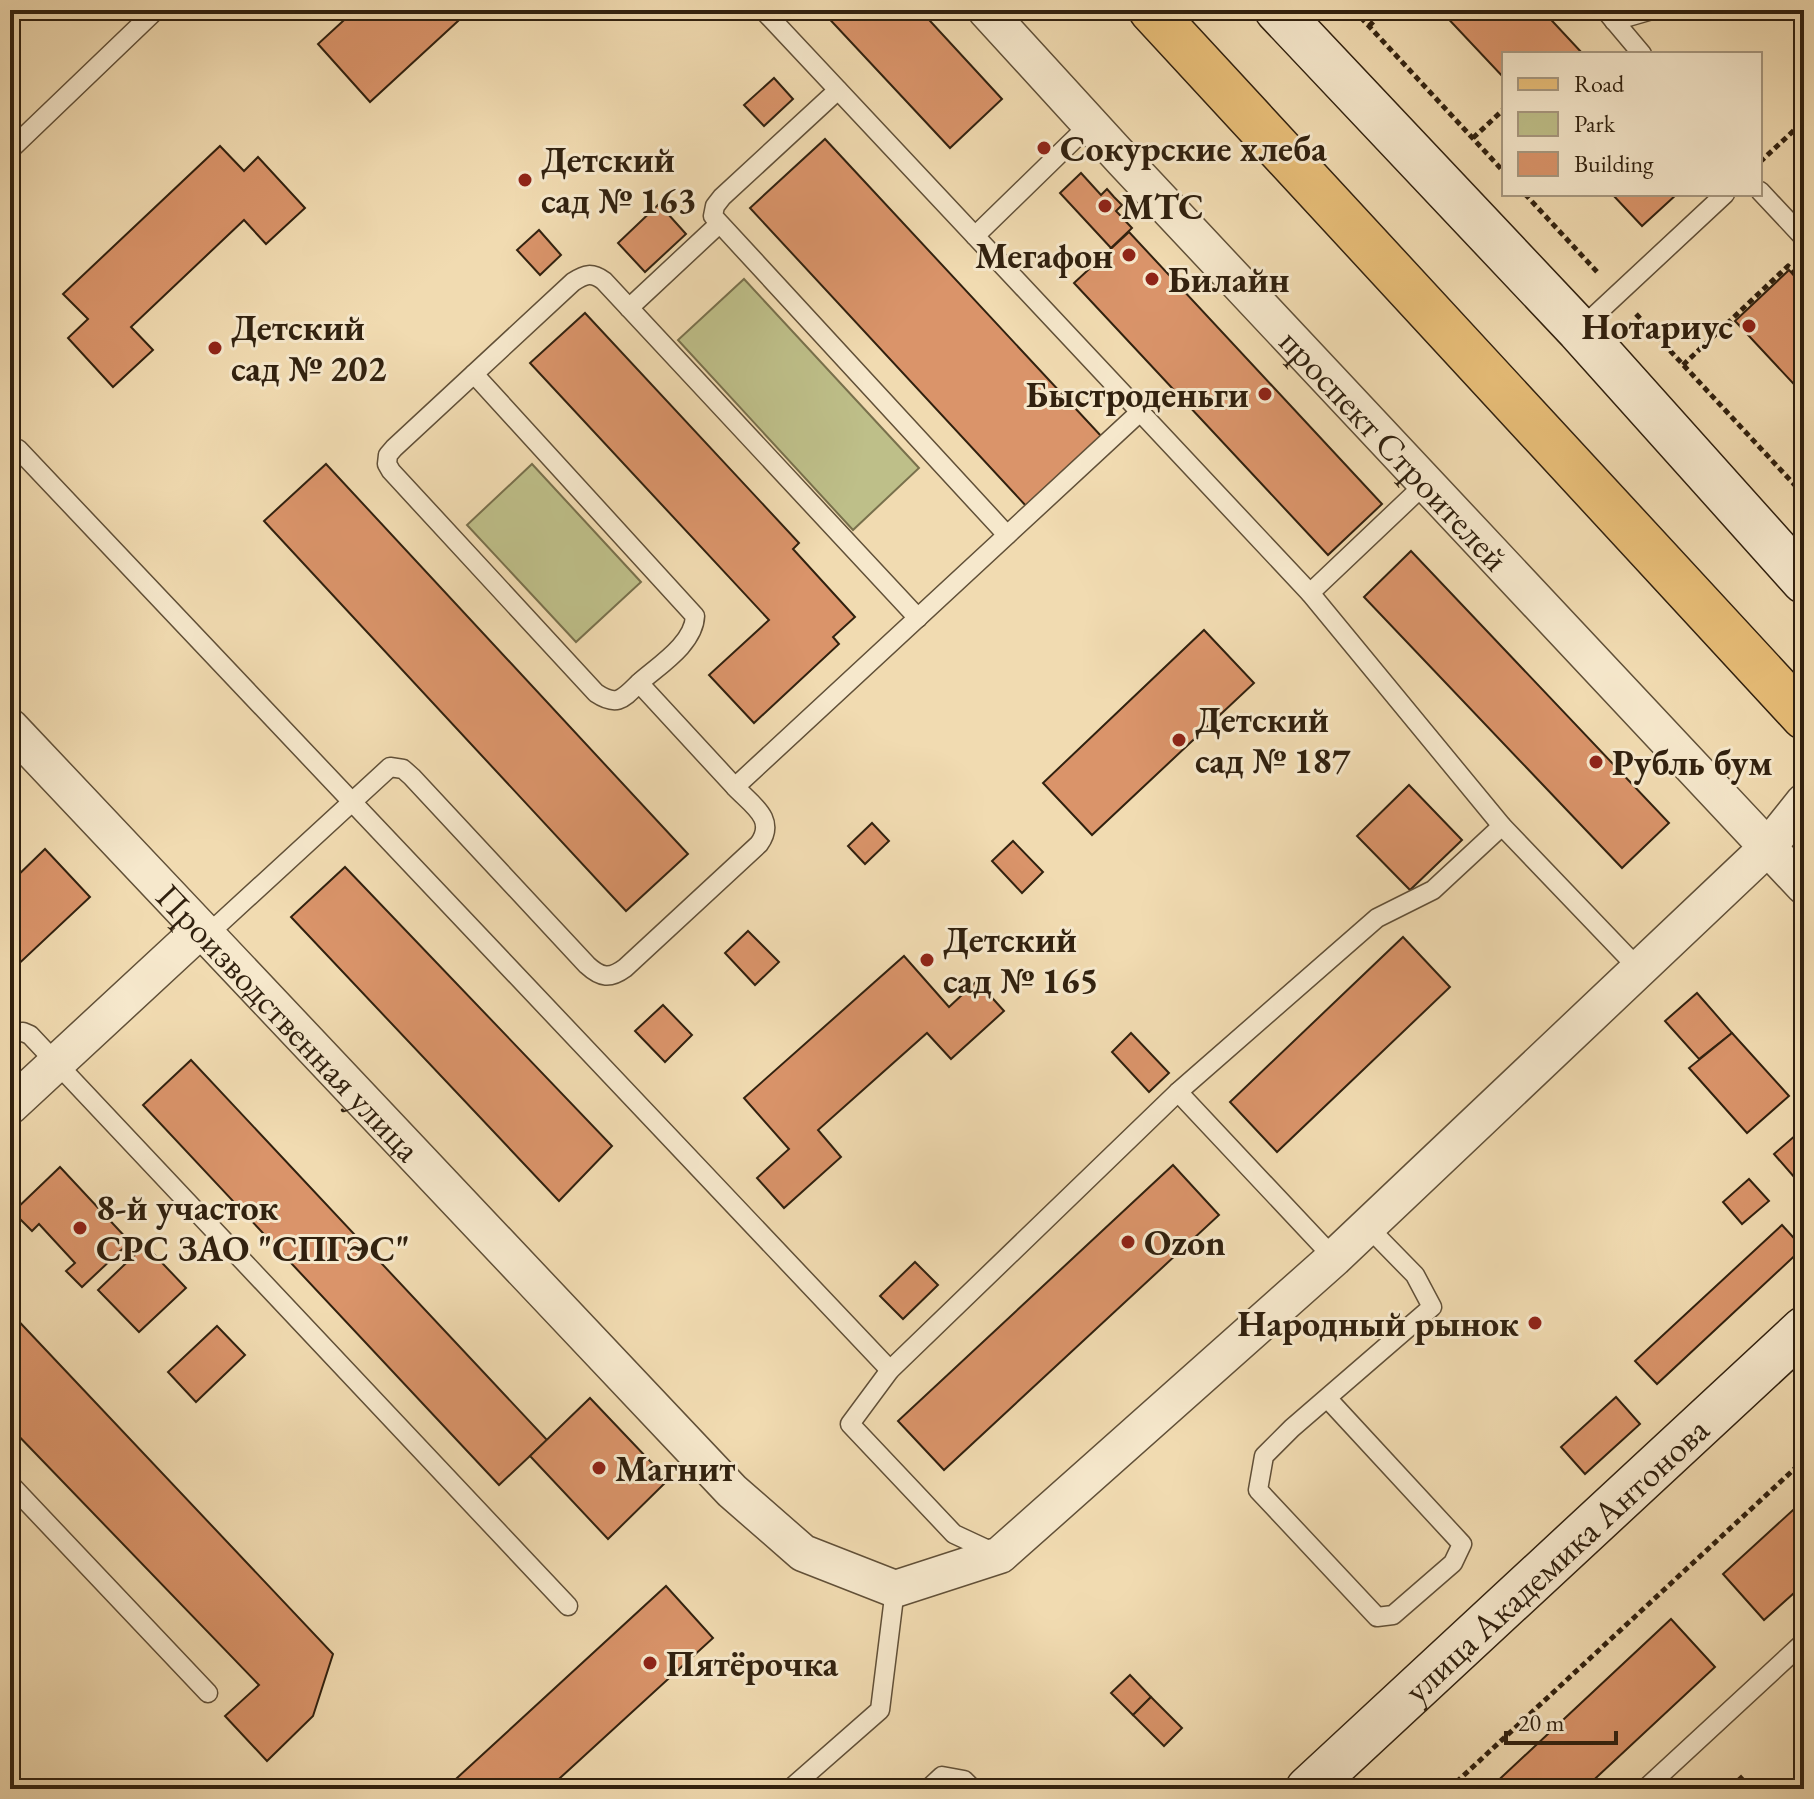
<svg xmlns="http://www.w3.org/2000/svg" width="1814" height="1799" font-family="'EB Garamond',serif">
  <rect width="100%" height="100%" fill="#f1dbb1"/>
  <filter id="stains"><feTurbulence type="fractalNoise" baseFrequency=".0025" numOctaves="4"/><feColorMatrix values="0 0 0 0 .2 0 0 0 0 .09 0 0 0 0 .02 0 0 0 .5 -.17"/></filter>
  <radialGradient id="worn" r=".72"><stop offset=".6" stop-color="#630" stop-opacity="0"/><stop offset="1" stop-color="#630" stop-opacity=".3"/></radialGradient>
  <g fill="#bebf89" stroke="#78704c" stroke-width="2">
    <path d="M744,279L919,468L853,530L678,340Z"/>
    <path d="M532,464L641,582L576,642L467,525Z"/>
  </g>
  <g fill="#da946a" stroke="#31210f" stroke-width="2">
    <path d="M355,10H470L370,102L318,44Z"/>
    <path d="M821,10H920L1002,99L950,148Z"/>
    <path d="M1440,10H1542L1583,54H1504V78Z"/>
    <path d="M774,78L793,99L764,126L744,105Z"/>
    <path d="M825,139L1102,437L1027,507L750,208Z"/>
    <path d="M220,146L244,171L258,157L305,208L266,244L244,220L131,327L153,350L113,387L68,338L88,319L63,294Z"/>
    <path d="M1081,173L1101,195L1107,189L1114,197L1122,205L1116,211L1132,228L1111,248L1060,193Z"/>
    <path d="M1612,194H1677L1642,226Z"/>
    <path d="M659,204L686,234L645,272L618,243Z"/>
    <path d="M539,230L561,255L540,275L517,250Z"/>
    <path d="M1129,232L1382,504L1328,555L1074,283Z"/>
    <path d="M1789,270L1804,287V395L1735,321Z"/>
    <path d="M585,313L799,543L793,549L855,617L833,637L839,644L754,723L709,675L769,620L530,363Z"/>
    <path d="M326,464L688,854L626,911L264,521Z"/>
    <path d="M1411,551L1669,823L1622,868L1364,597Z"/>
    <path d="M1204,630L1254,683L1092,835L1043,783Z"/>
    <path d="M1409,785L1462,840L1410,890L1357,836Z"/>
    <path d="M872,823L889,841L865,864L848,846Z"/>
    <path d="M1013,841L1043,872L1022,893L992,861Z"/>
    <path d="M45,849L90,897L10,972V883Z"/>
    <path d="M345,867L612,1146L559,1201L291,917Z"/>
    <path d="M748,931L779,962L755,985L725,953Z"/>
    <path d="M1403,937L1450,987L1277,1152L1230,1102Z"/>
    <path d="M904,956L949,1007L977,981L1004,1011L951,1059L927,1033L818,1130L841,1157L784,1208L757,1178L789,1149L744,1098Z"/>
    <path d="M1697,993L1732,1033L1699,1059L1665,1021Z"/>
    <path d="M663,1005L692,1035L665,1062L635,1031Z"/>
    <path d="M1131,1033L1169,1073L1149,1092L1112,1052Z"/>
    <path d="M1732,1033L1789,1096L1747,1133L1689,1068Z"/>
    <path d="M191,1060L547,1440L499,1485L143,1105Z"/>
    <path d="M1804,1128V1170L1795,1178L1774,1154Z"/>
    <path d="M1173,1165L1219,1215L944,1470L898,1421Z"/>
    <path d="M60,1167L130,1242L82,1287L66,1271L75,1263L39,1224L32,1231L13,1212Z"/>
    <path d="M1749,1179L1769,1201L1742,1224L1723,1202Z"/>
    <path d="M1782,1225L1803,1248L1657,1384L1635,1361Z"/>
    <path d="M145,1245L186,1288L139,1332L98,1290Z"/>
    <path d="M915,1262L938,1285L903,1319L880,1296Z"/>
    <path d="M10,1312L333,1654L313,1716L267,1761L225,1716L259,1685L10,1427Z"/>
    <path d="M217,1326L245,1355L196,1402L168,1372Z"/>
    <path d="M1616,1397L1640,1424L1585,1474L1561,1447Z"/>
    <path d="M590,1398L668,1480L608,1539L530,1456Z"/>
    <path d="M1804,1500V1584L1764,1620L1723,1574Z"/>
    <path d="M666,1586L713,1638L548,1789H445Z"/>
    <path d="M1671,1619L1715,1667L1584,1789H1489Z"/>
    <path d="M1130,1675L1151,1697L1133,1715L1111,1693Z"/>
    <path d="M1151,1697L1182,1728L1164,1746L1133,1715Z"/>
    <path d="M1741,1776L1753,1789H1727Z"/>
  </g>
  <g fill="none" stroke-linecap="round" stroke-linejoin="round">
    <defs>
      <g id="lane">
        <path d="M763,10L1310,593L1502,826L1639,969"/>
        <path d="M1605,10L1642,54"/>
        <path d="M1614,21L1652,10"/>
        <path d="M838,90L722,197L715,206L713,216L1007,535"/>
        <path d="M10,150L156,10"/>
        <path d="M1760,191L1804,238"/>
        <path d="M975,236L1090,124"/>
        <path d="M629,308L719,224"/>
        <path d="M1579,330L1725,194"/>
        <path d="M474,374L695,616C694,644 658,666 639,683"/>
        <path d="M18,449L890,1370"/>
        <path d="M1310,593L1426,483"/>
        <path d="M735,787L639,683C623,699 617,707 596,693L391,471L387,464L388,455L394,448L573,282C585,274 592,272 604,281L918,618"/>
        <path d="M206,936L390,767L403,769L412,777L587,965C601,978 610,979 625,968L759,844C777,819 752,805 735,787L1140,412"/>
        <path d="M10,1033L23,1032L30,1035L568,1606"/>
        <path d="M1178,1092L1334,1258"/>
        <path d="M1327,1398L1462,1544L1453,1563L1393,1615L1377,1617L1258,1490L1264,1456L1292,1428L1432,1307L1415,1275L1367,1226"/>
        <path d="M10,1484L208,1693"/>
        <path d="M997,1554L954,1534L850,1424L890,1370L1178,1092L1377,918L1433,890L1502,826"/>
        <path d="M790,1789L880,1710L895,1589"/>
        <path d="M928,1789L942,1776L964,1780L973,1789"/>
        <path d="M1645,1789L1804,1642"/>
      </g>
      <g id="street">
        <path id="s1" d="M986,10L1123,160L1804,886"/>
        <path id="s2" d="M10,727L732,1491L803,1553L895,1589L1000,1555L1334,1258L1768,847L1804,802"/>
        <path d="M10,1106L200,930"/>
      </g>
      <g id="secondary">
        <path d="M1277,10L1579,330L1804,581"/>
        <path id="s3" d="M1308,1789L1804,1329"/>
      </g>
      <path id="primary" d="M1151,10L1804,717"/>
    </defs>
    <use href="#lane" stroke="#615038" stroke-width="21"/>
    <use href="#street" stroke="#615038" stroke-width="39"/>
    <use href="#secondary" stroke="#31210f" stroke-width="47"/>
    <use href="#primary" stroke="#31210f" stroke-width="47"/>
    <g stroke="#31210f" stroke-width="5" stroke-dasharray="6 4" stroke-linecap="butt">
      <path d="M1354,10L1504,172"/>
      <path d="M1369,26L1385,10"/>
      <path d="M1473,138L1504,109"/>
      <path d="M1760,162L1804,121"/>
      <path d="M1525,194L1599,274"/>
      <path d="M1636,314L1804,495"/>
      <path d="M1683,365L1788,266L1804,283"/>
      <path d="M1449,1789L1804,1460"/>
    </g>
    <use href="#lane" stroke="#f6e8cc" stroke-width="18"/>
    <use href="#street" stroke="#f6e8cc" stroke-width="36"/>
    <use href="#secondary" stroke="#f6e8cc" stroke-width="44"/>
    <use href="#primary" stroke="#e8be78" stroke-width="44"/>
  </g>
  <g fill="#8f2418" stroke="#f6e8cc" stroke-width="3">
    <circle cx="1044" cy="148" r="8"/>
    <circle cx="525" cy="180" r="8"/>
    <circle cx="1105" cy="206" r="8"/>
    <circle cx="1129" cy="255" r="8"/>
    <circle cx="1152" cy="279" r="8"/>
    <circle cx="1749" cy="326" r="8"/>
    <circle cx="215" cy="348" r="8"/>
    <circle cx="1265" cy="394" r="8"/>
    <circle cx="1179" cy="740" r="8"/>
    <circle cx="1596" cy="762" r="8"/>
    <circle cx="927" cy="960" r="8"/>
    <circle cx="80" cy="1228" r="8"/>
    <circle cx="1128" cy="1242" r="8"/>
    <circle cx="1535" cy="1323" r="8"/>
    <circle cx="599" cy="1468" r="8"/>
    <circle cx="650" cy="1663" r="8"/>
  </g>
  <g text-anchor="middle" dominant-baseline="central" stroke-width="6" stroke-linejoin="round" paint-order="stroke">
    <g font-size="36" font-weight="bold" fill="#31210f" stroke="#f6e8cc" text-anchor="start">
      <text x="1060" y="148">Сокурские хлеба</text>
      <text x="541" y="159">Детский<tspan x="541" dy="41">сад № 163</tspan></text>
      <text x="1121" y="206">МТС</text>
      <text x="1113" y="255" text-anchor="end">Мегафон</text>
      <text x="1168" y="279">Билайн</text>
      <text x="1733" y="326" text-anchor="end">Нотариус</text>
      <text x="231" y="327">Детский<tspan x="231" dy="41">сад № 202</tspan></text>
      <text x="1249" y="394" text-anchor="end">Быстроденьги</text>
      <text x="1195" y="719">Детский<tspan x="1195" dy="41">сад № 187</tspan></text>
      <text x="1612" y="762">Рубль бум</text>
      <text x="943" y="939">Детский<tspan x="943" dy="41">сад № 165</tspan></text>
      <text x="96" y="1207">8-й участок<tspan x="96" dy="41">СРС ЗАО "СПГЭС"</tspan></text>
      <text x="1144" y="1242">Ozon</text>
      <text x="1519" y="1323" text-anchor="end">Народный рынок</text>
      <text x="615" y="1468">Магнит</text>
      <text x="666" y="1663">Пятёрочка</text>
    </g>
    <g font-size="36" fill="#31210f" stroke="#f6e8cc">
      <text stroke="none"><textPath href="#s1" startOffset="600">проспект Строителей</textPath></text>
      <text stroke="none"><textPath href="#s2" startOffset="406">Производственная улица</textPath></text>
      <text stroke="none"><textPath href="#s3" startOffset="338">улица Академика Антонова</textPath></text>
    </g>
  </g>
  <rect width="1814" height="1799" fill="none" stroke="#f1dbb1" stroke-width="40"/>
  <rect x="12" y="12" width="1790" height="1775" fill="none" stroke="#31210f" stroke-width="4"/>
  <rect x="20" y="20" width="1774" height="1759" fill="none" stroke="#31210f" stroke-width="2"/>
  <rect x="1502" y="52" width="260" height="144" fill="#f6e8cc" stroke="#a79880" stroke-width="2"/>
  <rect x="1518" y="78" width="40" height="12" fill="#e8be78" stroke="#a79880" stroke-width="2"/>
  <text x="1574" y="92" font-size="24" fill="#31210f">Road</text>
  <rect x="1518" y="112" width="40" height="24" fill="#bebf89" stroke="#a79880" stroke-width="2"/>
  <text x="1574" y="132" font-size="24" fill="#31210f">Park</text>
  <rect x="1518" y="152" width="40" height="24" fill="#da946a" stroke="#a79880" stroke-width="2"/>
  <text x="1574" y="172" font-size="24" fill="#31210f">Building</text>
  <path d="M1506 1731v12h110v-12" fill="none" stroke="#31210f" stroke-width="4"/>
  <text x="1518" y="1731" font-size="24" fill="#31210f" stroke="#f6e8cc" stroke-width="6" paint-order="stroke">20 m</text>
  <rect width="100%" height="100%" filter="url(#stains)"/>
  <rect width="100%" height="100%" fill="url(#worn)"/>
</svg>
